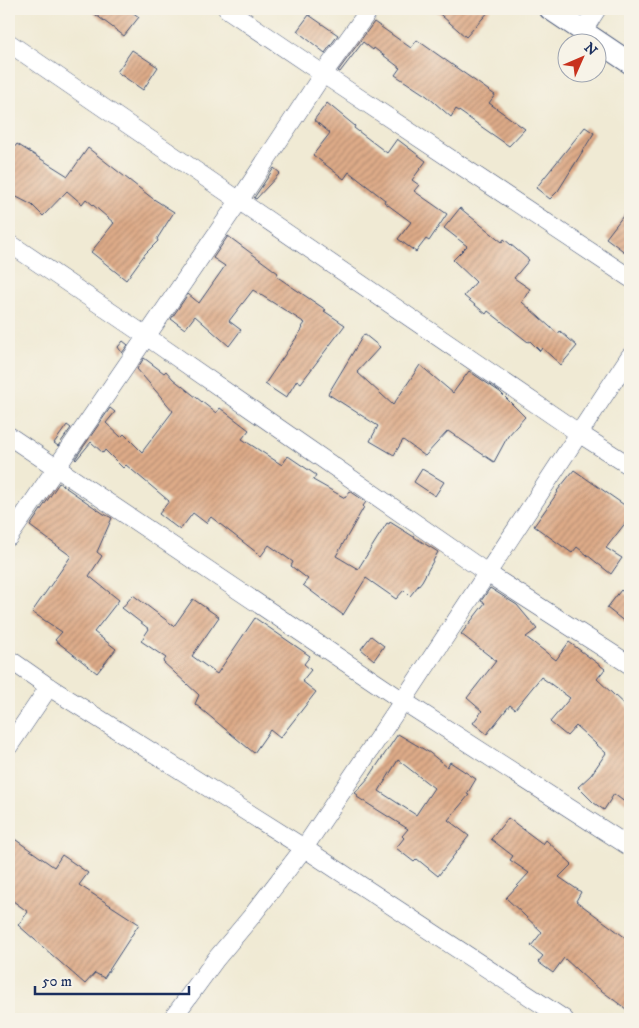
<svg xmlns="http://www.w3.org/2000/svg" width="639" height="1028" font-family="'IM FELL DW Pica',serif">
  <defs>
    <pattern id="building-hatch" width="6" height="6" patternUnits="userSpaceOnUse" patternTransform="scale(1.25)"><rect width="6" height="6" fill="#deab88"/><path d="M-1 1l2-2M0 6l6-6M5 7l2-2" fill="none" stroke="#b38c72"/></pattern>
  </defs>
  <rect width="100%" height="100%" fill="#f7f3e8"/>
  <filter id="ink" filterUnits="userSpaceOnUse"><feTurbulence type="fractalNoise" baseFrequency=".02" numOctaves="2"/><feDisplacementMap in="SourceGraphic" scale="10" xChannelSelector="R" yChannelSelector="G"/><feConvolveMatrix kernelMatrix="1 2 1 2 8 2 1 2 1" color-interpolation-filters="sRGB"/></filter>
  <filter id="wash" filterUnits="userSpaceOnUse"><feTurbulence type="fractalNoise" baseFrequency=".0096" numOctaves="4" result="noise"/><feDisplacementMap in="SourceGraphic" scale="20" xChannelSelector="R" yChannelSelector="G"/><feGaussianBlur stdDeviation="1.12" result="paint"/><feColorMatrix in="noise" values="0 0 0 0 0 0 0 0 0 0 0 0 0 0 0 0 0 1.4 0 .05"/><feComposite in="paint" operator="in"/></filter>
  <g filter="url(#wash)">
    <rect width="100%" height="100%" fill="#f0ead4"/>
    <g id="blocks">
      <g fill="url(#building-hatch)" fill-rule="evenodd">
        <path d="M88,9H128L139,17L124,36Z"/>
        <path d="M434,9H491L466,37Z"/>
        <path d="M309,15L338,35L325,53L297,31Z"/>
        <path d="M374,22L411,48L417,40L495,95L489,103L525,129L509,146L456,109L451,117L427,96L395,75L400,68L374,48L373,50L363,42L340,72L338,71Z"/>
        <path d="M132,50L158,67L143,90L117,72Z"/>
        <path d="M327,103L355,126L354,128L387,153L397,139L426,161L412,180L419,185L414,191L447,214L429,241L426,239L416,252L398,239L411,222L384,202L385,200L349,172L344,179L313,155L330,133L314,120Z"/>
        <path d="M585,127L594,133L558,191L550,199L536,188Z"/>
        <path d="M17,144L68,176L88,148L152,198L174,212L157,239L158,241L145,254L126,280L91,252L114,223L86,199L82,204L67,191L43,216L32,205L9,193V154Z"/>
        <path d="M274,168L280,173L256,199L254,198Z"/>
        <path d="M630,207V256L606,238Z"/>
        <path d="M460,208L502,242L504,239L529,260L514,278L530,289L522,302L558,334L560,331L577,346L561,365L542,348L540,351L530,341L528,342L488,311L486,314L464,296L476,282L453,260L467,246L444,228Z"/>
        <path d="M228,236L278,273L276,276L326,310L324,311L345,325L301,383L297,380L286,398L265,384L303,328L302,327L305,323L253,290L229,321L241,330L229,346L195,316L185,329L171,319L188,294L199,303L225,266L213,258Z"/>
        <path d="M364,334L380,347L357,372L393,405L420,365L453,393L469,371L500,392L525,417L508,436L494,462L448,431L425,456L403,440L394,455L370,441L378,426L328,394Z"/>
        <path d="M123,341L128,345L122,353L118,347Z"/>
        <path d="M144,358L164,373L166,371L173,379L216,413L220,408L249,430L242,439L282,465L288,456L316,475L313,480L345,498L350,491L366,502L363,506L364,507L336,556L358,569L387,523L389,524L390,522L438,552L422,581L410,596L404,590L396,599L366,578L343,615L303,585L308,579L291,566L293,562L269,545L261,556L211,517L206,523L193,513L180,530L159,514L169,501L126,465L123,468L105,450L103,453L91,442L76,460L75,459L110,408L115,412L106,423L121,437L124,434L142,452L173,411L137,369Z"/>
        <path d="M67,425L71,428L58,446L54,443Z"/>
        <path d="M422,469L444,482L435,496L414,482Z"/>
        <path d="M574,470L630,509V517L606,548L622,558L611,574L577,547L572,553L534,526L558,492L557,491Z"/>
        <path d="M59,483L104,514L112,518L97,552L102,556L89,576L119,600L94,632L116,649L97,673L55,640L62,632L32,612L71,556L30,526Z"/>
        <path d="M490,588L517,605L537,629L526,637L556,660L569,642L605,669L597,679L630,710V806L614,794L604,810L594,803L578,787L591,775L606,753L576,726L567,736L550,722L570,698L541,677L515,709L510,705L487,734L473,723L482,711L467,698L496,661L461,634L485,603L481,601Z"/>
        <path d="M621,590L630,598V626L607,608Z"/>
        <path d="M133,595L174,626L193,599L219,617L192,656L217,674L255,618L310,656L304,664L311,670L302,681L316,692L280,738L270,730L254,753L195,704L199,695L163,662L166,658L141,641L149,629L122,608Z"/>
        <path d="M371,636L384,646L374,660L361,649Z"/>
        <path d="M398,734L430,753L447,767L450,762L476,779L467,794L469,795L448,820L469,836L438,876L417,859L414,862L396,848L404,838L402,836L408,829L357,797L358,795L355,793L370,776ZM398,760L434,788L416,815L379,791Z"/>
        <path d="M508,818L543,844L546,840L572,864L559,877L581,892L576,901L630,941V1012L590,982L564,958L553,973L538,962L543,956L531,946L542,932L506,898L529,873L510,860L513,856L491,839Z"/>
        <path d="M9,835L54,867L62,855L88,873L79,885L139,924L104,978L95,973L85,984L18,925L28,912L9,898Z"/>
      </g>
    </g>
  </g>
  <g filter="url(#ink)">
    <use href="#blocks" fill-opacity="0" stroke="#3b4b70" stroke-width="1"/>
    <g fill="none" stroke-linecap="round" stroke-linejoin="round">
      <defs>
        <g id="minor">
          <path d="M227,9L323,74L630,278"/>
          <path d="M583,31L597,9"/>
          <path d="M9,43L580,434L630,466"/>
          <path d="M9,243L146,336L487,573L630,665"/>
          <path d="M9,436L403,701L630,847"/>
          <path d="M9,537L239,201L323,74L370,9"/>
          <path d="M9,659L49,687L304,848L564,1019"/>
          <path d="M9,746L49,687"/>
          <path d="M172,1019L216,959L251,917L304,848L403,701L630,356"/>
        </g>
        <path id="tertiary" d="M550,9L630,63"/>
      </defs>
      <use href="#minor" stroke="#3b4b70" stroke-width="19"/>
      <use href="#tertiary" stroke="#3b4b70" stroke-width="23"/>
      <use href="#minor" stroke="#fff" stroke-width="18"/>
      <use href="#tertiary" stroke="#fff" stroke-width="21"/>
    </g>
  </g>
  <rect width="639" height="1028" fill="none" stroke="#f7f3e8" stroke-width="30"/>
  <g transform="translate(582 58) rotate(45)"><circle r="24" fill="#f7f3e8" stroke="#9fa5b1"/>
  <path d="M0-4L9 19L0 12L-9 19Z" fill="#c8321e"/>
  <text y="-8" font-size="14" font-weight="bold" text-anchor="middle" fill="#1b2f5e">N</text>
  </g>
  <path d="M35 986v8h154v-8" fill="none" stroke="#1b2f5e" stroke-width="2.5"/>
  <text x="42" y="986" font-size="15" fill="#1b2f5e" stroke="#f7f3e8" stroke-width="4" paint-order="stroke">50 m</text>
</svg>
